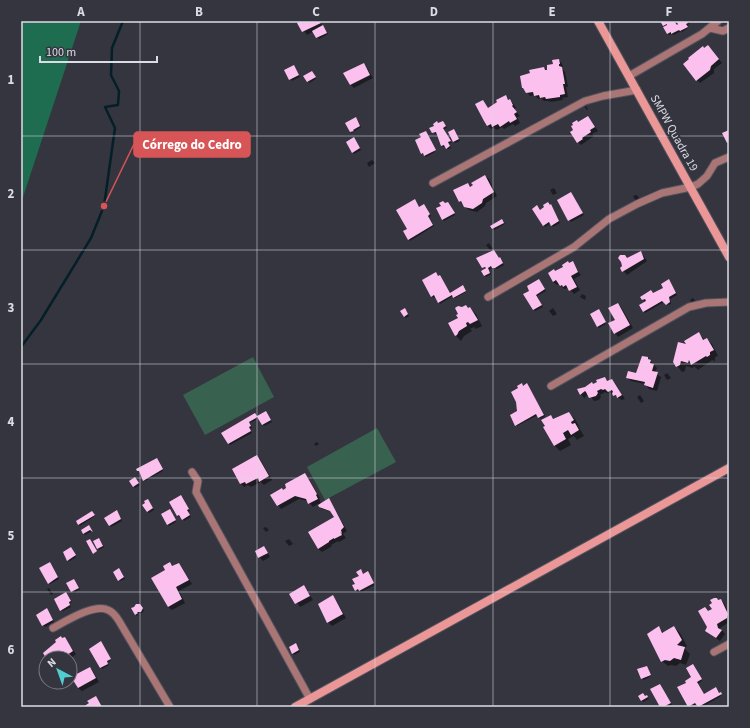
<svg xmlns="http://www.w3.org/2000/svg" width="750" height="728" font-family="'Source Sans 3',sans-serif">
  <rect width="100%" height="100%" fill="#353540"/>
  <g fill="#39614f">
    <path d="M253,357L274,397L205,435L183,395Z"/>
    <path d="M377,428L396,462L325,500L307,467Z"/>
  </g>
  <path fill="#1e6d50" d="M21,21H81L21,203Z"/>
  <g fill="#0007">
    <path d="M301,21H321L320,22L328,34L319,39L314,31L307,35L299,24Z"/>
    <path d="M661,21H674L676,26L679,25L677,21H693L688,24L689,25L687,26L688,28L682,32L681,31L674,35L672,34L669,35Z"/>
    <path d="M711,49L722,63L714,69V73L700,83L697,80Z"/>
    <path d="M559,60L562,64L563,67H561L565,72L568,87H566L568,97L562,98L563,100L550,102L549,101H544L541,98L538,99L535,95L530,96L527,92L544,68L547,71Z"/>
    <path d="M364,64L367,68L373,78L354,88L351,85L345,74Z"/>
    <path d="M294,66L300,77L292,81L286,70Z"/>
    <path d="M313,73L316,79L309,83L308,81Z"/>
    <path d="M505,96L513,103L516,108L514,109L520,116L517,117L520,123L515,126L513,124L504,129L502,127L497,130L494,128L491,129L488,126L476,105L488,109Z"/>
    <path d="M585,105L588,109L587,110L584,106Z"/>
    <path d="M588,117L598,131L592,134L594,136L581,145L578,142L574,131L575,125Z"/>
    <path d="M357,120L361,127L352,133L350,131Z"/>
    <path d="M439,124H444L447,128L444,129L451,143L449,144L451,148L448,149L446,146L443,147L442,145L437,133L435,134L431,128Z"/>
    <path d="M425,132L435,152L426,157L422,153V138Z"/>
    <path d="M455,132L460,141L455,143L454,142Z"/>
    <path d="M355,140L361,150L354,154L347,142Z"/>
    <path d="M372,160L375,163L369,167L367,163Z"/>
    <path d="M485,176L489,179L497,196L486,203L485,206L477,212L469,210L460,202L455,191L468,184L471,187Z"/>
    <path d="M554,188L557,193L553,195L550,190Z"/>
    <path d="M571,194L584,215L571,222L558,201Z"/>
    <path d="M636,195L638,196L640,201H636L633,196Z"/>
    <path d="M445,204H449L455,215L444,221L437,209Z"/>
    <path d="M537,206L541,211L552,207L560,223L553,227L551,223L545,227Z"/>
    <path d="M426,207L431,216L429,217L434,226L410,241L409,239L419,208Z"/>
    <path d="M503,222L505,224L494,230L491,226Z"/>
    <path d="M489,243L493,249L490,250L486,245Z"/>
    <path d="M641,252L647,261L627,275L621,268L628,259Z"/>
    <path d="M478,258L499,259L501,260L504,265L497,269L493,267L489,270L491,274L486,277L482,271L485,269Z"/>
    <path d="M572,263L581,275L574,279L580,290L574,294L569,288L564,289L559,284L557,285L553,282L556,272Z"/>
    <path d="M440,276L451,294L464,288L466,292L455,298L453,296L440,304L435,297L434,298L432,296L438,277Z"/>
    <path d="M539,280L546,291L537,296L543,307L535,311L524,294L530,291Z"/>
    <path d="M670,282L677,295L670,299L671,304L668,305L664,302L645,313L644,311L648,301L647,300L644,301L643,300L665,288Z"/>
    <path d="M582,294L586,296L585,300L580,297Z"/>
    <path d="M693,298L696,302L693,304L690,300Z"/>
    <path d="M618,304L621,307L633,328L618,337L615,333Z"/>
    <path d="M463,308H470L476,314L482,326L476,329L474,327L470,329L472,331L464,336L461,341L456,336L449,323L459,318Z"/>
    <path d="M553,308L557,314L553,316L549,311Z"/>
    <path d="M406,311L409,316L406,318L404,316Z"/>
    <path d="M600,312L606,324L599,328L598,326Z"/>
    <path d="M699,334L705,340L707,339L712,344L718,356L715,357V361L712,360L698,370L694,366L693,368L686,366L685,371L682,372L674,362Z"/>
    <path d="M648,358L657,368L655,373L661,377L657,391L649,389L645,384L631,381L628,378L636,374Z"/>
    <path d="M667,373L671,378L667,380L664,375Z"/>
    <path d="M605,378L608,382L612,380L615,383L625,399L622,400L609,392L607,393L605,392L600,395L601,397L599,400L594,401L589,395L585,396L586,397L584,398L578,390L593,385Z"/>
    <path d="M523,386H528L545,416L541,419L538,415L517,426L516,425L519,389Z"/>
    <path d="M640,395L644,401L641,403L637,397Z"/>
    <path d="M266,412L272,422L264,426L259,418L250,423L252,428L249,429L252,433L230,445L229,444L222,433L256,416L257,417Z"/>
    <path d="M569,413L575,419L579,426H578L584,436L577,440L574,436L568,439L571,445L560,451L555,446L544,428L546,426L550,416L555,420Z"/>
    <path d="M317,442L319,444L316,446L314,444Z"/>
    <path d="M257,456L260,459L272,480L264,485L261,482L251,487L248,485L244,487L241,484L233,470Z"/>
    <path d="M158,461L163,471L145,481L140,473Z"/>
    <path d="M305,474L308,478L320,498H319L321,504L334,510L337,513L347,531L343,534L346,538L339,542L338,541L331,545L332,546L329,548L322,552L318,549L335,517L332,512L322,509L318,504L313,507L308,501L299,499L281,509L278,505L284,491Z"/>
    <path d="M136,480L140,485L135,488L130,481Z"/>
    <path d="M182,497L190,511L188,512L191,517L184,521L181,516L179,517L178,515Z"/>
    <path d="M149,501L154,510L149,513L147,511Z"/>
    <path d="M171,512L176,522L169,526L168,524Z"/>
    <path d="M93,513L95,516L80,526L79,524Z"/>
    <path d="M118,513L122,521L111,527L106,518Z"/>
    <path d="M89,526L92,531L85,535L84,533Z"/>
    <path d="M266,527L269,530L266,532L263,528Z"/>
    <path d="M289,539L293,544L289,546L285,541Z"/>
    <path d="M100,540L104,547L99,550L94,542Z"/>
    <path d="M264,547L270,557L263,561L259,557Z"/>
    <path d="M72,549L76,557L70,561L68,560Z"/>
    <path d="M170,564L173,567L179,564L182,568L192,584L179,591L185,603L172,610L168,607L167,571Z"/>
    <path d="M51,565L59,579L50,584L49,583Z"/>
    <path d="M120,571L125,579L120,581L119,580Z"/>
    <path d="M362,572L364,575L369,574L375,585L361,592L360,591L358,592L353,585L356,584Z"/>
    <path d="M75,582L80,589L74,593L68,584Z"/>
    <path d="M304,586L313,600L300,607L291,594Z"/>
    <path d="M49,588L53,594L51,595L47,589Z"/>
    <path d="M67,595L72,602L69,604L71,607L63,611L61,610Z"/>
    <path d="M332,596L336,600L346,618L332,626L328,622L319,604Z"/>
    <path d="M721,600L724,603L729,613V622L720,628L725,634L720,641L710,634L708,627L709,612L713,610Z"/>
    <path d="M141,607L144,610L142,613H137L138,615L137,616L132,609Z"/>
    <path d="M48,611L54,622L45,627L37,615Z"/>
    <path d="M674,627L680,633L687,646L684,648L690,654L686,665L680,663L676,666L671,665L668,666L662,661L659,628L664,633Z"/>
    <path d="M64,638L76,654L70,659L48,658L58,643Z"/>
    <path d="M102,644L111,660L107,663L109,665L102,669L90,649Z"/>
    <path d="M297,646L300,652L294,655L290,648Z"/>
    <path d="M70,659L73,664L70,666Z"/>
    <path d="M647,667L651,676L644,680L642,678Z"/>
    <path d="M694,667L702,681L697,684L704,695L717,690L721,696L702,707H699L697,704L689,707L679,688L687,683L692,677Z"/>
    <path d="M90,668L93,671L99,682L82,691L78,688Z"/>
    <path d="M660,685L672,705L667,707H661Z"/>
    <path d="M647,696L649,699L643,702L639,697Z"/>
  </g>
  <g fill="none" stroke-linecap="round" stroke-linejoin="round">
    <path stroke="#041f27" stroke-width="2.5" d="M21,347L41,320L91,238L104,206L115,128L105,107L118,105L119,91L111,75L112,48L123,21"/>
  </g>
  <g fill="#fcc0ee">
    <path d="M300,21H319L321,23L302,32L297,23Z"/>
    <path d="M660,21H674L677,25L678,24L676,21H687L688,23L686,24L688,27L680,31L679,30L671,34V32L667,34L663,27L667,25V24L663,26Z"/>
    <path d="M323,25L327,33L316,38L312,31Z"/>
    <path d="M708,45L719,59L711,66L710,70L696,81L683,64L689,59L688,58L703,46L704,48Z"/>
    <path d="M559,59L560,64H559V66L562,67L565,84H563L565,94L560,95V97L546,99L545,97L540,98L539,95L534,96L533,92L526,93L523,88H522L520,76L530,73L529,70L544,67L545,70H547V65L553,64L552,60Z"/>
    <path d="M364,63L370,75L350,85L343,73Z"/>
    <path d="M294,65L299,75L289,80L284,70Z"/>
    <path d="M312,71L316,77L307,82L303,76Z"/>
    <path d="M506,95L508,100L510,99L513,105L512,106L517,112L514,114L517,119L510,123L509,121L500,127L498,124L492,127L491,124L487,126L484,121L488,119L484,121L475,104L483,100L488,108L497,102L496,100Z"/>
    <path d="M588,116L595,127L590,130L591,132L582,138L583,139L577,143L570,132L573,130L571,126L573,125L572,123L577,120L578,122Z"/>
    <path d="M356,117L360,126L353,130L354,131L350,132L345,123Z"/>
    <path d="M437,121L438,123L443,121L446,126L443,128L451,141L448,142L450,146L446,149L444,145L441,146L436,132L432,133L429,128L434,126L433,124Z"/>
    <path d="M454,129L459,139L453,142L448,132Z"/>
    <path d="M729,130V142L727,143L722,133Z"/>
    <path d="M426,131L436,150L424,156L423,153L421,154L415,140L421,137L419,134Z"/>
    <path d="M354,137L360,148L352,153L346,142Z"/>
    <path d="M485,175L494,192L483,199L482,203L473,209L464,207L461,201L459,202L453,190L468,183L470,187L473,185L471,183Z"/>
    <path d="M571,192L583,213L568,221L557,200Z"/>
    <path d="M415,199L419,207L424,204L430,214L428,216L433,225L408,240L403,231L407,229L396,210Z"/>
    <path d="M443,201L445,203L448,202L455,213L442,220L436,208L441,206L439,203Z"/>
    <path d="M548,202L550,205L551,204L559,221L551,226L549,222L543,226L532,209L537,205L540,210L544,207L543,205Z"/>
    <path d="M502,219L504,223L492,229L490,226Z"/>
    <path d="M494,250L499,258L500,257L503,263L495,268H492L491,266L488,268L490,273L484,276L481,271L486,268L485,267L482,268L476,258Z"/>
    <path d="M641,251L644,259L622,272L620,268L622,266L621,262L618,258L620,255H625L627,258Z"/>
    <path d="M568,261L569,263L573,261L578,272L571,276L577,287L569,291L566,285L563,287L562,285L560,286L556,280L553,282L548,273L554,269L555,271L563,267L562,265Z"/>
    <path d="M436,272L438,276L440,275L450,293L463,285L466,291L453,298L452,295L438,303L434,295L431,297L422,280Z"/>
    <path d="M539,279L545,289L536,295L542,305L533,310L523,294L529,291L527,286Z"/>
    <path d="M669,279L676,293L669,297L670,302L666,305L662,301L643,312L639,305L646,301L645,299L642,300L640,297L651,290L653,293L663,288L661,284Z"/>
    <path d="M618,303L630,325L614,334L608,323L615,320L608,308Z"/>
    <path d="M466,305L468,308L470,307L478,320L470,324L468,322L466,323L467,326L459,331L457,335L455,336L448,323L458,318L456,315L458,314L455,308L458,306L462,307Z"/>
    <path d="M405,308L408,314L404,317L400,311Z"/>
    <path d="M599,309L606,322L597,327L590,314Z"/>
    <path d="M699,332L703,340L707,338L714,350L710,352V355L707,357L706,356L691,365L689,360L688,363L681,361L680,365L676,367L673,362L678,342L686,344L684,341Z"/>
    <path d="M642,356L648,357V359L651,360L650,363L654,364L652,371L658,372L653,388L644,385L645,382L626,378L628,371L636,373Z"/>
    <path d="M605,377L607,381L612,379L622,395L617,398L616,395L613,396L612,393L613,392L612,390L608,392L605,389L603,390L601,389L597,391L598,393L596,396L589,398L586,392L585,391L580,395L577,389L585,387L592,382L593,384L597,382L596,380Z"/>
    <path d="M522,383L523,386L527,383L544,415L538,418L536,414L515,426L510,415L517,411L516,402L511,392L518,388L517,386Z"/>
    <path d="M266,411L271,420L262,425L257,417L256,418L249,422L251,426L249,427L251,431L228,444L221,433L255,413L257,416Z"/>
    <path d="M569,412L574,420L571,422L572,424L575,423L579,430L571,435L568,430L563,433L566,439L554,446L543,427L545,426L541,420L551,415L553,419Z"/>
    <path d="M257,455L269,476L259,482L258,478L246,484L245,482L240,484L232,469Z"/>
    <path d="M157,458L163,469L143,481L139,471H137L136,469Z"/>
    <path d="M305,473L317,494L316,495L318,499L308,504L306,499L295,496L277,506L270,495L282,488L283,490L286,488L285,484Z"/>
    <path d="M135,477L139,483L133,487L129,481Z"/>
    <path d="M181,495L189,509L187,510L190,515L182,520L179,515L177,516L169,502Z"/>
    <path d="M329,498L344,527L341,530L342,534L340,532L342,535L334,539V538L329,541V540V542L318,549L308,532L334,517L330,511L319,507L318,505Z"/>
    <path d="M148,499L153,508L147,512L142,505L145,503L144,501Z"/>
    <path d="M170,509L176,520L167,525L161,514Z"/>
    <path d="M117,510L121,519L109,526L104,518Z"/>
    <path d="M92,511L95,515L78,525L76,521Z"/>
    <path d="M89,525L93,532L90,530L83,534L81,530Z"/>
    <path d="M99,538L103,546L97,549L93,541Z"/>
    <path d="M90,539L97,551L93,554L86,541Z"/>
    <path d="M264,546L268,553L258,558L255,551Z"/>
    <path d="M71,547L76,555L67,561L63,552Z"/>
    <path d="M50,562L58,577L48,584L39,568Z"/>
    <path d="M170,562L172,566L179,563L189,580L176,587L182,599L168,607L151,578L165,570L163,566Z"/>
    <path d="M119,568L124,577L118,581L113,572Z"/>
    <path d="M361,569L363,574L368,571L374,583L359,591L358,589L355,591L352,585L355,584L352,579L359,576L356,572Z"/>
    <path d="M74,579L79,588L71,592L66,583Z"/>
    <path d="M304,585L310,596L295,604L289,594Z"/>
    <path d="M66,592L71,601L69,602L70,605L60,611L54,599Z"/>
    <path d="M333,595L343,614L327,623L318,604Z"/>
    <path d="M714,598H717L718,600L721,599L728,614L727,618L717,624L718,628L722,630L716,638L705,631L707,627L698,611L705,607L708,611L712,609L709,605L712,603L710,600Z"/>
    <path d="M136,604H140L143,608L141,612H137L138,613L135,615L131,608L134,607Z"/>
    <path d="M47,608L53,620L42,626L36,615Z"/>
    <path d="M659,626L662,633L674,626L682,640L677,645L685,647L681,660L674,658L670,661L665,660L661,662L647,634Z"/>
    <path d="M61,636L62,638L65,637L73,651L67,655L69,658H59L58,657L56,658H46L43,653L56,642L55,640Z"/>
    <path d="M101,641L111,659L107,661L108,664L100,668L89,649Z"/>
    <path d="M296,643L299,650L292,654L289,647Z"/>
    <path d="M693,664L702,679L697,682L704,694L716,687L719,693L721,692L722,694L698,707L695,703L688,707L677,687L686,683L685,681L691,677L686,668Z"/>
    <path d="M647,666L651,675L641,679L637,669Z"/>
    <path d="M90,667L96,678L78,688L71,677Z"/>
    <path d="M660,684L671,703L663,707H660L650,689Z"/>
    <path d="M643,693L645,696L647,695L648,697L641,701L638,696Z"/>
    <path d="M96,696L102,707H83L89,703L87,701Z"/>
  </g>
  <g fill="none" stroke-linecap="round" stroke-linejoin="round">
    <defs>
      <g id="street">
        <path d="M710,28L723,31L729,28"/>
        <path d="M629,76L702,34L718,21"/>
        <path d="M433,183L585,101L603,96L637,90"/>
        <path d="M488,297L574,247L609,219L637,204L662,193L691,187L698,184L707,176L715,163L729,157"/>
        <path d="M551,386L689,307L706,303L729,302"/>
        <path d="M192,472L198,481L196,492L310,699"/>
        <path d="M53,628C66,621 95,603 108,610C113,612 116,616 119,621L170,707"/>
        <path d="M714,652L729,644"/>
      </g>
      <g id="secondary">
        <path d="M598,21L729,257"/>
        <path d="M295,707L729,468"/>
      </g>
    </defs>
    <use href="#street" stroke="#53535e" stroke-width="9"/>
    <use href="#secondary" stroke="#53535e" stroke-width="10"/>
    <use href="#street" stroke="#aa7575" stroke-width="7"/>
    <use href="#secondary" stroke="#eb9798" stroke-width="8"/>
  </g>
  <path fill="none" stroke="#dcdde4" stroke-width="1" stroke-opacity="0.55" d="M140,21V707M257,21V707M375,21V707M493,21V707M610,21V707M21,136H729M21,250H729M21,364H729M21,478H729M21,592H729"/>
  <g text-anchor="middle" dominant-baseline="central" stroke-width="4" stroke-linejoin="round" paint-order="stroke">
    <g font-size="12" fill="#dcdde4" stroke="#353540">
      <text transform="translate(674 133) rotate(61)">SMPW Quadra 19</text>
    </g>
  </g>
  <path fill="none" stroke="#d85557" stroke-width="1.5" d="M104 206L134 144"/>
  <circle fill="#d85557" stroke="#353540" stroke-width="1.5" cx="104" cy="206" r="4"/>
  <rect fill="#d85557" stroke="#d85557" stroke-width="1.5" x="134" y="132" width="116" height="25" rx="4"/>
  <g font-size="13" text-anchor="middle" font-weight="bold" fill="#fff">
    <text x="192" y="149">Córrego do Cedro</text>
  </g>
  <rect width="750" height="728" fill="none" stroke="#353540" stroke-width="44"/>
  <g transform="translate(58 670) rotate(319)"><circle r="19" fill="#353540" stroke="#787882"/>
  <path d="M0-3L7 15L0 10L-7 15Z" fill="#51ccd1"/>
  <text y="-6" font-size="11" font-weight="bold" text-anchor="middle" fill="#dcdde4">N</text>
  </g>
  <path d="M40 56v6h117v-6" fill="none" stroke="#dcdde4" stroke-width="2"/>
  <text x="46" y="56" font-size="12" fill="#dcdde4" stroke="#353540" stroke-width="3" paint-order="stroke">100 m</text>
  <rect x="22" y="22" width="706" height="684" fill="none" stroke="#dcdde4" stroke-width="1.5"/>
  <g font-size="13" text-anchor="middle" font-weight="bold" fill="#dcdde4">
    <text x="81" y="16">A</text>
    <text x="199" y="16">B</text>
    <text x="316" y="16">C</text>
    <text x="434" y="16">D</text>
    <text x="552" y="16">E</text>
    <text x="669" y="16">F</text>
    <text x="11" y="84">1</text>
    <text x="11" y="198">2</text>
    <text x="11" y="312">3</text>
    <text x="11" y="426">4</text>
    <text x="11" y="540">5</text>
    <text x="11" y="654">6</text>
  </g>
</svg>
